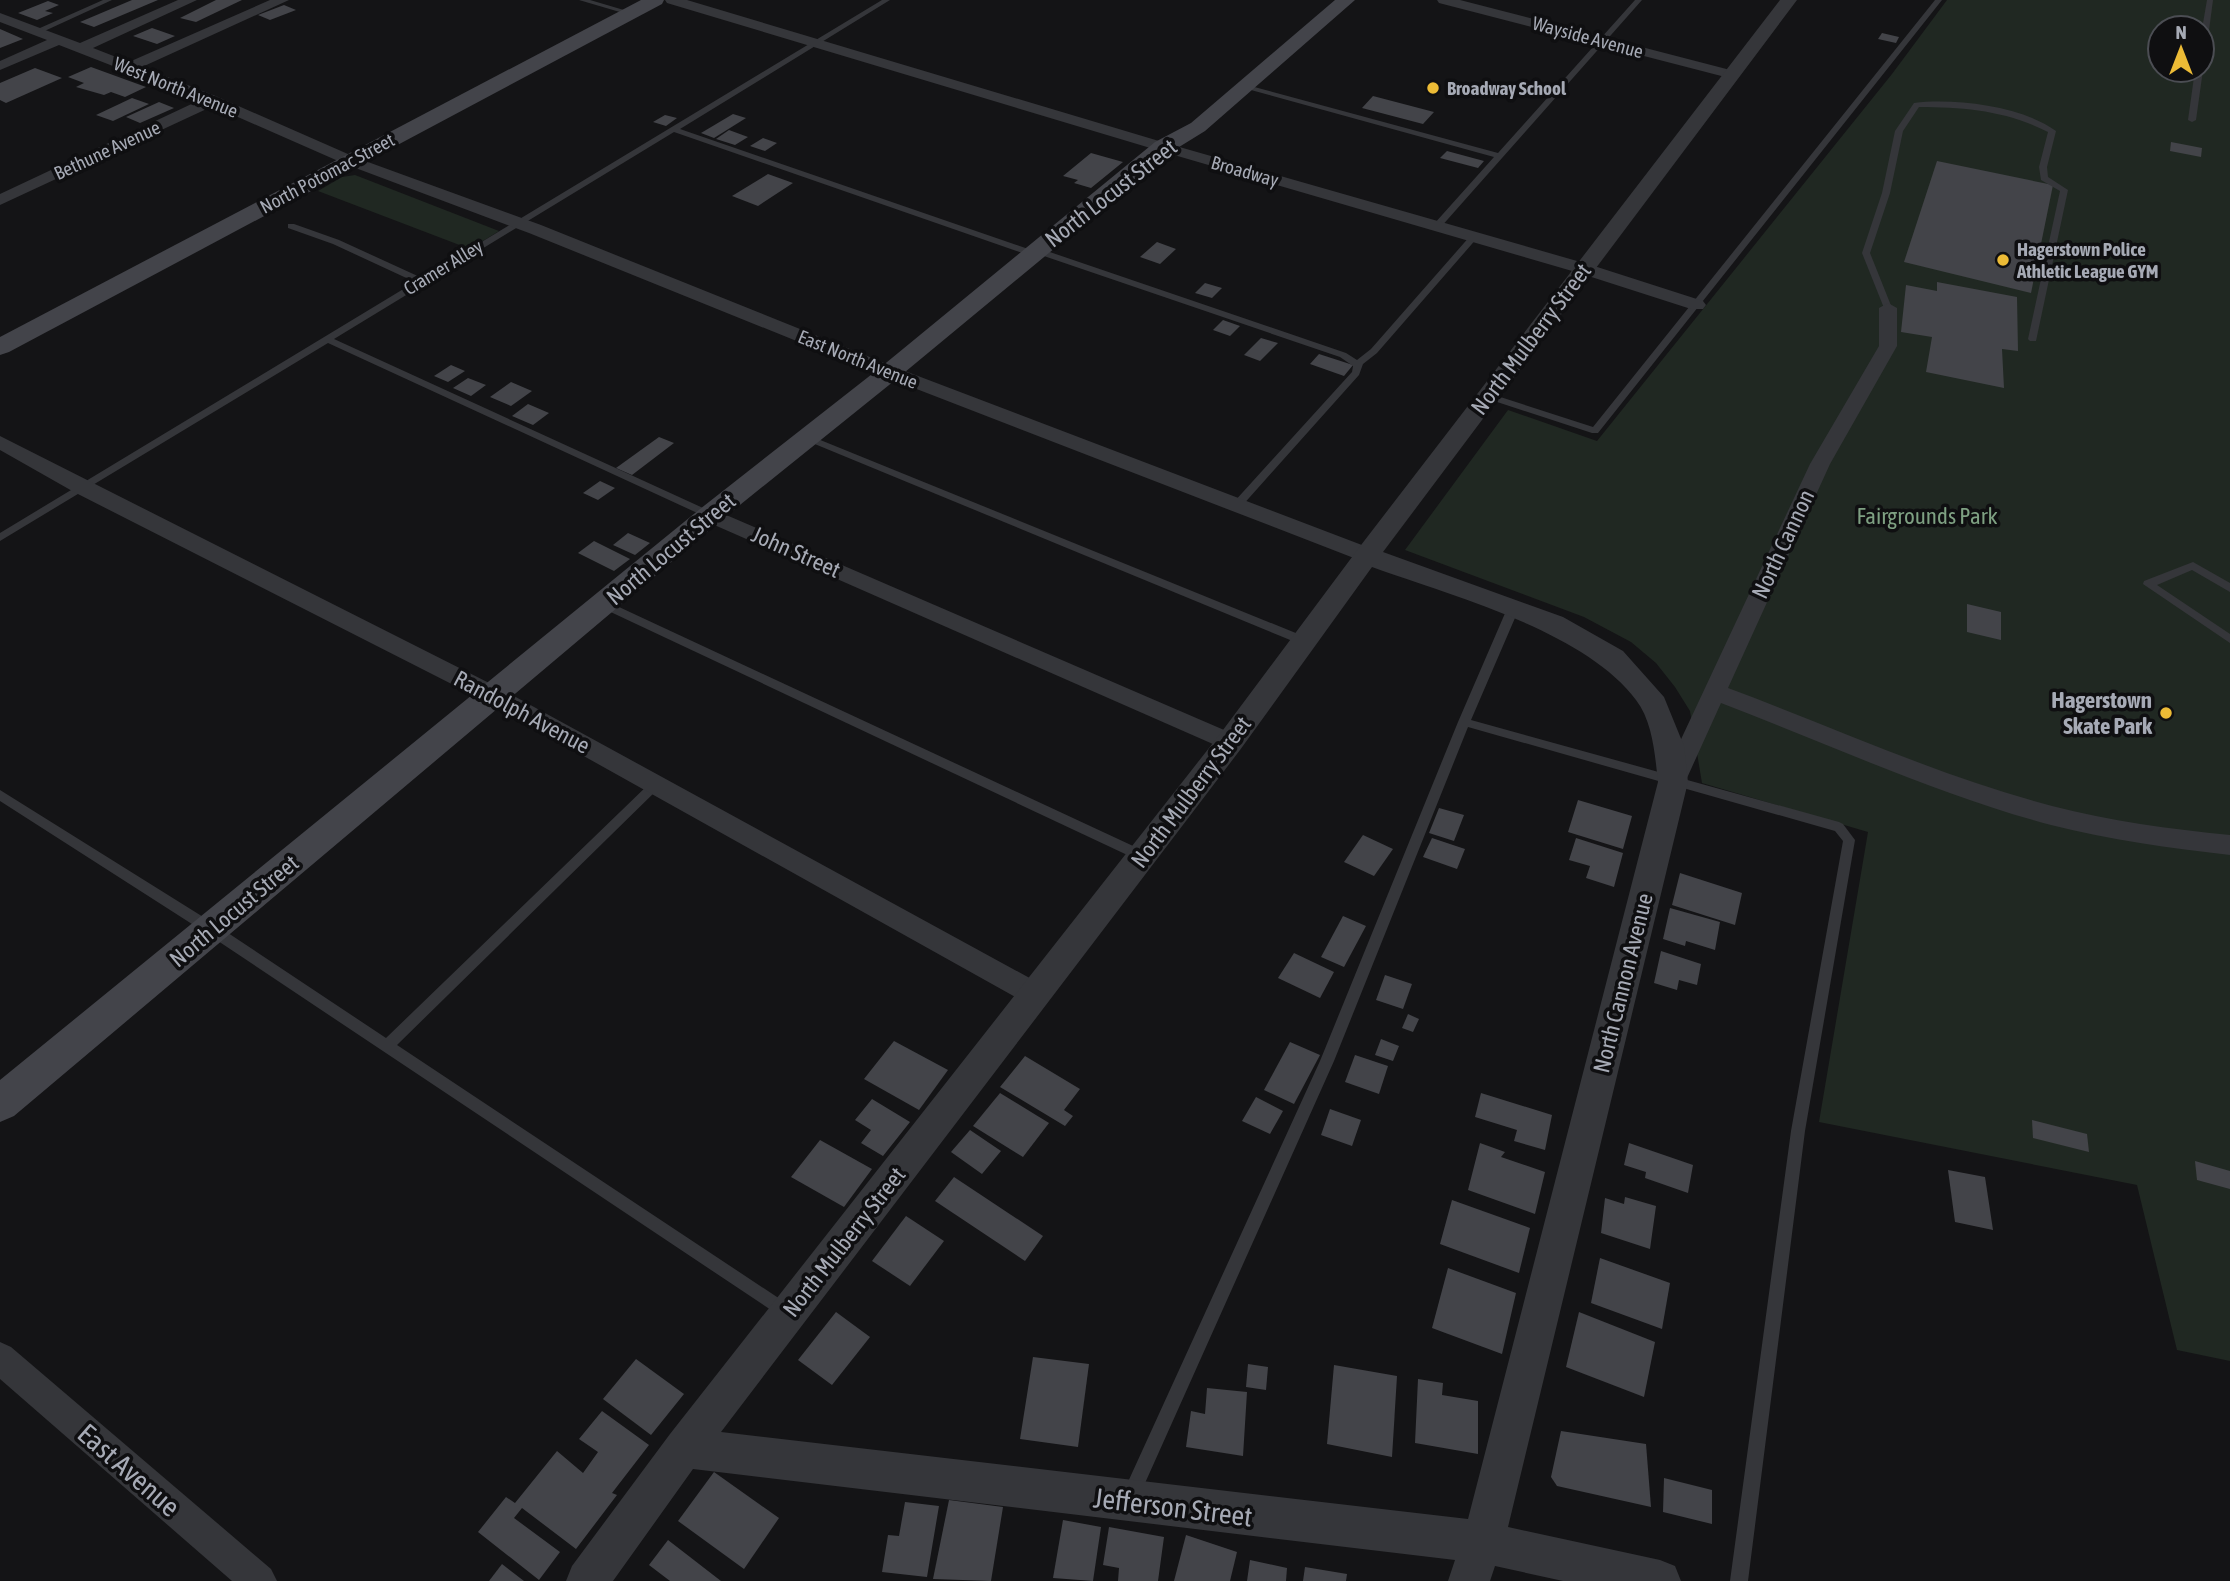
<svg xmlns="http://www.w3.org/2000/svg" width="2230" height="1581" font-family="'Asap Condensed',sans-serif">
  <rect width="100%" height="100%" fill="#141416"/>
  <g fill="#202822" fill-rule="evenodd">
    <path d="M1947,0H2230V1361L2177,1350L2137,1185L1819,1122L1868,832L1702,783L1690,711L1675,687L1656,663L1631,642L1584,617L1405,550L1508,410L1597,441L1892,74ZM2160,28H2202V70H2160Z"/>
    <path d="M355,175L499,231L470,249L318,191L342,177Z"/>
  </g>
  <g fill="#434449">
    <path d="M132,0H158L94,27L80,22Z"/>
    <path d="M216,0H242L196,22L180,18Z"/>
    <path d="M48,1L59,5L45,11L53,13L37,20L18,13Z"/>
    <path d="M284,5L296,10L270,20L258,15Z"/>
    <path d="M152,28L175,36L157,44L133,36Z"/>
    <path d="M0,29L23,39L0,48Z"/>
    <path d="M1882,33L1899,37L1896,43L1878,39Z"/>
    <path d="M91,67L146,87L125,97L111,92L104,95L76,87L84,83L68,77Z"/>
    <path d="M35,68L62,78L6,103L0,100V83Z"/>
    <path d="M1373,96L1434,112L1423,124L1362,108Z"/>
    <path d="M132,98L149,104L113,121L96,115Z"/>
    <path d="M159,102L174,108L140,123L126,117Z"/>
    <path d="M733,114L746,118L714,138L701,133Z"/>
    <path d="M665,115L677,118L666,126L653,122Z"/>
    <path d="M729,130L748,137L735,145L716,139Z"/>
    <path d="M763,138L777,143L765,151L750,146Z"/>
    <path d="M2171,142L2202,148L2201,157L2170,151Z"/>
    <path d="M1447,151L1484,161L1478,168L1440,158Z"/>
    <path d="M1091,153L1123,162L1091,188L1074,183L1078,180L1063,176Z"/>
    <path d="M1937,161L2053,185L2031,293L1904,262Z"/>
    <path d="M768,174L793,183L758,206L732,196Z"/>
    <path d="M1157,242L1176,249L1160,264L1140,257Z"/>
    <path d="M1937,282L2017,297L2018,351L2002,349L2004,388L1926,372L1932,337L1901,332L1906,285L1937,291Z"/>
    <path d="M1205,283L1222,288L1212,298L1195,293Z"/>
    <path d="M1223,320L1240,326L1230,336L1213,330Z"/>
    <path d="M1261,338L1278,343L1260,361L1244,355Z"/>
    <path d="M1319,354L1353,365L1344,376L1310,364Z"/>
    <path d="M451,365L465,371L448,382L434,376Z"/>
    <path d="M468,378L486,385L471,396L453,388Z"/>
    <path d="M511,382L532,391L511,406L490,397Z"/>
    <path d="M528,404L549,413L533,425L512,416Z"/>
    <path d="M659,437L674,443L632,475L616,468Z"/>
    <path d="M600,481L615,488L598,500L583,493Z"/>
    <path d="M628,533L650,543L635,555L613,545Z"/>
    <path d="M594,541L630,559L614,571L578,553Z"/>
    <path d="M1967,604L2001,612V640L1967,632Z"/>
    <path d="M1578,800L1632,816L1623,849L1568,832Z"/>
    <path d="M1439,808L1464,815L1454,841L1429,833Z"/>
    <path d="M1363,835L1393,849L1374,876L1344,862Z"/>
    <path d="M1432,838L1465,849L1457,869L1423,857Z"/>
    <path d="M1576,838L1623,853L1614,887L1586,878L1590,866L1569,860Z"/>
    <path d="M1680,873L1742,893L1735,925L1672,905Z"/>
    <path d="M1670,908L1720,922L1715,950L1686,941L1685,946L1663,939Z"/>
    <path d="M1343,916L1366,926L1344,967L1321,957Z"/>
    <path d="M1661,951L1701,964L1697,985L1679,980L1677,990L1654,983Z"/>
    <path d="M1294,953L1334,972L1320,998L1278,978Z"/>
    <path d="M1385,975L1412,984L1403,1009L1376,1000Z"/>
    <path d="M1408,1014L1419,1019L1413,1032L1402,1028Z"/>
    <path d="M1381,1039L1399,1046L1393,1061L1375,1055Z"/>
    <path d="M894,1041L948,1070L919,1110L864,1079Z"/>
    <path d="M1290,1042L1320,1055L1294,1104L1264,1090Z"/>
    <path d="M1355,1055L1388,1066L1379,1094L1345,1082Z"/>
    <path d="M1025,1056L1080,1089L1064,1110L1073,1116L1065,1126L1000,1087Z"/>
    <path d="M1000,1093L1049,1123L1023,1157L973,1126Z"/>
    <path d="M1481,1093L1552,1115L1545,1150L1514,1141L1517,1130L1475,1117Z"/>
    <path d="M1256,1097L1283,1111L1270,1134L1242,1121Z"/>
    <path d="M872,1099L910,1122L883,1156L861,1143L871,1130L855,1120Z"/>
    <path d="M1330,1109L1361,1120L1352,1146L1321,1135Z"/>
    <path d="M2032,1120L2087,1134L2089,1152L2033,1138Z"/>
    <path d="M970,1130L1001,1151L982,1174L951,1152Z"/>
    <path d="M820,1140L872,1169L844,1207L791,1177Z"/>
    <path d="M1480,1143L1505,1152L1501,1157L1545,1172L1535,1214L1468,1190Z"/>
    <path d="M1629,1143L1693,1165L1688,1193L1645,1178L1646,1172L1624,1165Z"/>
    <path d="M2195,1161L2230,1171V1189L2197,1180Z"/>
    <path d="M1948,1170L1985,1177L1993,1230L1955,1222Z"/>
    <path d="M954,1177L1043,1236L1025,1261L935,1201Z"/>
    <path d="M1625,1197L1656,1206L1650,1249L1601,1233L1605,1198L1624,1204Z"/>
    <path d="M1452,1200L1530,1228L1519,1273L1440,1244Z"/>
    <path d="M906,1216L944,1241L910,1286L872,1261Z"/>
    <path d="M1600,1258L1670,1283L1662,1329L1591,1303Z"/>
    <path d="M1448,1268L1516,1293L1502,1354L1432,1328Z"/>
    <path d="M836,1312L870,1337L832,1385L798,1360Z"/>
    <path d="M1579,1312L1655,1342L1644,1397L1566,1367Z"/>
    <path d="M1033,1357L1089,1364L1078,1447L1020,1439Z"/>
    <path d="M636,1359L684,1394L651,1435L603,1399Z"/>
    <path d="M1248,1364L1268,1367L1266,1390L1246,1387Z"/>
    <path d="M1334,1365L1397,1376L1392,1457L1327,1444Z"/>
    <path d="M1418,1379L1443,1383L1442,1395L1478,1401V1454L1415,1443Z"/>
    <path d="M1207,1388L1247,1392L1243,1456L1186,1447L1191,1411L1205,1414Z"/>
    <path d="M602,1411L649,1445L612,1493L617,1495L576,1549L522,1508L514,1518L560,1552L539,1580L478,1532L506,1497L515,1503L557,1451L583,1473L598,1452L579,1439Z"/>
    <path d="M1561,1431L1646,1444L1651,1507L1557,1486L1551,1477Z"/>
    <path d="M714,1472L779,1518L744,1569L678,1521Z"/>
    <path d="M1664,1478L1712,1490V1524L1663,1512Z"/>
    <path d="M949,1500L1003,1507L991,1581L933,1579Z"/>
    <path d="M905,1502L939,1506L927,1577L882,1572L888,1535L899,1536Z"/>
    <path d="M1063,1520L1101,1527L1093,1581L1053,1578Z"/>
    <path d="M1109,1527L1164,1537L1158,1581H1118L1119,1568L1103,1565Z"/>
    <path d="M1186,1535L1237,1552L1230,1581H1174Z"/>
    <path d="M668,1540L721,1581H670L649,1565Z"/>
    <path d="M1250,1560L1287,1568L1286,1581H1247Z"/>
    <path d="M502,1564L524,1581H489Z"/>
    <path d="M1305,1567L1347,1574L1346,1581H1303Z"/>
  </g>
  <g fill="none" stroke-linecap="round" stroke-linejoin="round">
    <g fill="#35363a" fill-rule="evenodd">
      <path d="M103,0H112L38,34L31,32Z"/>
      <path d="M579,0H590L634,13L630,15Z"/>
      <path d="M882,0H890L680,129L1034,251L1041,249L1346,353L1357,360L1371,349L1471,235L1478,237L1377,353L1363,364L1359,375L1241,507H1233V503L1352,372L1353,366L1340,357L1038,254L1031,256L674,132L334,339L714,513V517H706L328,343L0,541V533L415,282L333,244L288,228V224H294L339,240L422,278Z"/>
      <path d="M1635,0H1642L1440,228H1434V224L1494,157L1240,87L1247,85L1498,153Z"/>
      <path d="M1935,0H1942L1598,433H1592L1485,398V394H1491L1593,427Z"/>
      <path d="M2207,0H2213L2206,53L2202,55V29Z"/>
      <path d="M2202,69L2203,70L2196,120L2192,122L2188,120L2195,70Z"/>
      <path d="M1914,103C1955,98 2022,106 2056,131L2047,167L2048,177L2068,190L2036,341H2030L2028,339L2060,191L2041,180L2039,167L2048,132C2007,111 1965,107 1919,107L1903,131L1890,193L1870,253L1892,308L1888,311L1884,308L1862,253L1882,193L1895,131Z"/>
      <path d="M808,435L1308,638L1310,641L1308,644H1300L805,440L803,438Z"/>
      <path d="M2193,562L2230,583V592L2192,570L2157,585L2230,634V643L2143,584L2144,581Z"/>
      <path d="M604,600L1146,852L1148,856L1146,860H1138L600,607L599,604Z"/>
      <path d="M1512,607L1518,611L1471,720L1839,822L1843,824L1855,840L1805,1131L1748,1581H1730L1791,1131L1843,841L1835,831L1468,727L1334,1061L1137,1501L1131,1504L1125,1501L1122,1495L1320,1061L1458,722L1506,611Z"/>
      <path d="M655,780L659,782L661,785L659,788L397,1045L792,1307L794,1312L792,1317L786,1320L206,933L0,801V790L216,925L386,1038L651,782Z"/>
    </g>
    <g fill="#35363a" fill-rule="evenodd">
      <path d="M178,0H197L93,48L129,62L270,0H289L142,67L218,97L357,158L541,225L897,368L1375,550L1378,555L1375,560H1359L883,376L529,233L345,164L213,106L0,205V194L200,100L59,45L0,70V61L47,40L0,22V13L80,43Z"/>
      <path d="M665,0H687L1169,144L1591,265L1703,301L1706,305L1703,309H1691L1579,273L1157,150L667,3Z"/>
      <path d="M1437,0H1460L1738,72L1740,75L1733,79L1439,3Z"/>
      <path d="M1888,303L1897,308V346L1830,464L1728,688C1836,728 1941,777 2052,806C2110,821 2170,829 2230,835V855C2170,848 2110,840 2051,825C1938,795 1831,745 1721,703L1682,789L1673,791L1664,789L1661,782L1810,464L1879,346V308Z"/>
      <path d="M0,436L503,690L1046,987L1050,995L1046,1003L1036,1007L1026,1003L487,702L74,492L0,450Z"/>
      <path d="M710,508L1238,736L1242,742L1238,748L1230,751L1222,748L703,520L700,515L703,510Z"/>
      <path d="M0,1342L11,1347L271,1569L277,1581H232L0,1379Z"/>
    </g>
    <path fill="#35363a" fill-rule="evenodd" d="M1780,0H1797L1383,552L1563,617L1623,651L1664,697L1684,746L1688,782L1508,1527L1660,1560L1675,1566L1681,1581H1563L1495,1566L1490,1581H1448L1455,1560L693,1469L613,1581H566L572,1566L670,1434L1220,734L1358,549ZM1372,567C1452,596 1585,631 1636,700C1653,722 1655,756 1658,782L1468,1519L721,1432L1240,750Z"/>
    <g fill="#43444a" fill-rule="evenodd">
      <path d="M641,0H664L662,4L9,352L0,355V337Z"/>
      <path d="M1335,0H1355L1205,131L1171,152L899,377L720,521L14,1116L0,1122V1080L700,509L881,367L1155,142L1191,123Z"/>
    </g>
  </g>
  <g fill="#ecbb36" stroke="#0f0f11" stroke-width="2.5">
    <circle cx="1433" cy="88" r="7"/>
    <circle cx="2003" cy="260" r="7"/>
    <circle cx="2166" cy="713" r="7"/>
  </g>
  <g text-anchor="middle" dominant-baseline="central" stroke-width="7" stroke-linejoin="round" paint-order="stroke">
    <g font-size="19" fill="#a6aab5" stroke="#0f0f11">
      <text transform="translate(1588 37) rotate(15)">Wayside Avenue</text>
      <text transform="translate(176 87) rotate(22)">West North Avenue</text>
      <text transform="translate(107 150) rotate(-25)">Bethune Avenue</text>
      <text transform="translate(1245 171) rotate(16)">Broadway</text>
      <text transform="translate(327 173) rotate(-28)">North Potomac Street</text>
      <text transform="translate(443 267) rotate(-31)">Cramer Alley</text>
      <text transform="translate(858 359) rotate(22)">East North Avenue</text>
    </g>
    <g font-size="19" font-weight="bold" fill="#a6aab5" stroke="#0f0f11" text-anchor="start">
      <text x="1447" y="88">Broadway School</text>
      <text x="2017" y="249">Hagerstown Police<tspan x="2017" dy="22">Athletic League GYM</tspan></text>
    </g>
    <g font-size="23" fill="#a6aab5" stroke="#0f0f11">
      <text transform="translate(1111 193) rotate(-38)">North Locust Street</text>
      <text transform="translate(1531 339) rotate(-53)">North Mulberry Street</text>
      <text transform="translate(1783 544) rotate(-65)">North Cannon</text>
      <text transform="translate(671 549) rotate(-40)">North Locust Street</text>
      <text transform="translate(796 552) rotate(24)">John Street</text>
      <text transform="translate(522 712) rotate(28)">Randolph Avenue</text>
      <text transform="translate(1191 792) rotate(-53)">North Mulberry Street</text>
      <text transform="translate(234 911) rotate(-40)">North Locust Street</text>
      <text transform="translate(1623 983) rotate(-76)">North Cannon Avenue</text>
      <text transform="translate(844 1242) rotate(-52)">North Mulberry Street</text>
    </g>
    <g font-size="23" fill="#7ea082" stroke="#0f0f11">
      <text x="1927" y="516">Fairgrounds Park</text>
    </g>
    <g font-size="23" font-weight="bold" fill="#a6aab5" stroke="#0f0f11" text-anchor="end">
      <text x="2152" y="700">Hagerstown<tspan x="2152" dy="26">Skate Park</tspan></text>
    </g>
    <g font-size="28" fill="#a6aab5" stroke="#0f0f11">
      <text transform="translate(129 1470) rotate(41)">East Avenue</text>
      <text transform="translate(1173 1507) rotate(7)">Jefferson Street</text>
    </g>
  </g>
  <g transform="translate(2181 49)"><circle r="33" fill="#0f0f11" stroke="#4b4d53" stroke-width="2"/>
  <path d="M0-5L12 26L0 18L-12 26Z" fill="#ecbb36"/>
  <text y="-10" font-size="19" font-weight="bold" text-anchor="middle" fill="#a6aab5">N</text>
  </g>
</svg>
